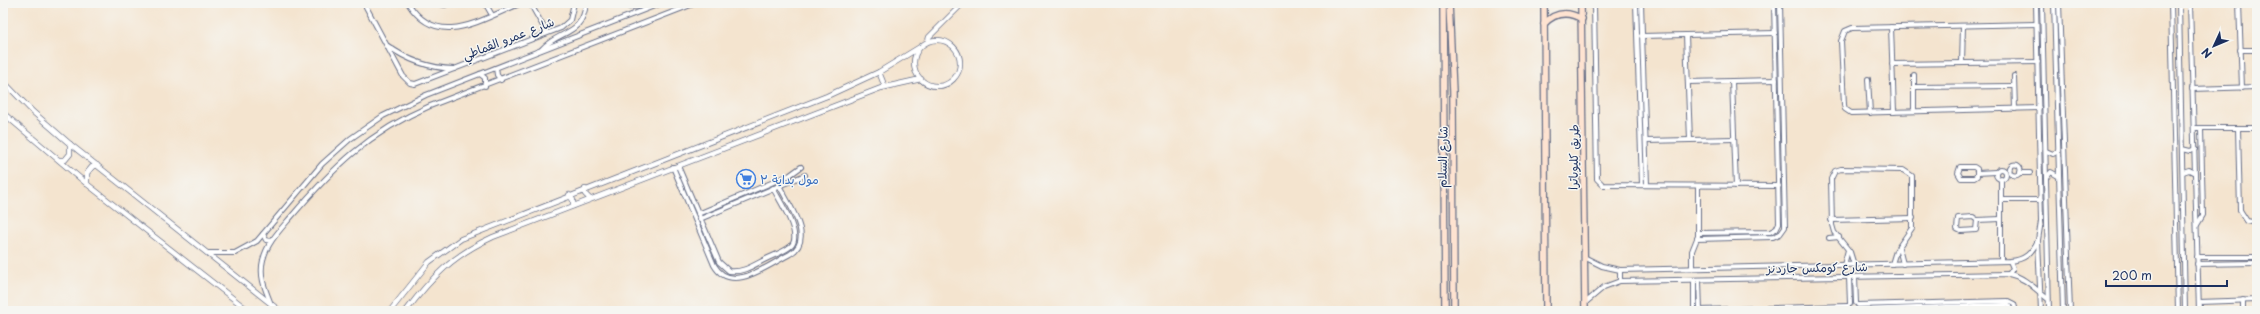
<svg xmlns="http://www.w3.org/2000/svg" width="2260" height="314" font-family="'Playpen Sans','Playpen Sans Arabic',sans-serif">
  <rect width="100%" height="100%" fill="#f6f6f2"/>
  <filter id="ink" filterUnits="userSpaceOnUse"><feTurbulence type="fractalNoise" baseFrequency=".025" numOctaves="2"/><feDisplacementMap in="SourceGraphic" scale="8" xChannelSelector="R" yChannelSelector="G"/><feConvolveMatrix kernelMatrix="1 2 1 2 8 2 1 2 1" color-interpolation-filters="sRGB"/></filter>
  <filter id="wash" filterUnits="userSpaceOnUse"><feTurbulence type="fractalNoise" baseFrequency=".012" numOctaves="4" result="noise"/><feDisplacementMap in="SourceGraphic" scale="16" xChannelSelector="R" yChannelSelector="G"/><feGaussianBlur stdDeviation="0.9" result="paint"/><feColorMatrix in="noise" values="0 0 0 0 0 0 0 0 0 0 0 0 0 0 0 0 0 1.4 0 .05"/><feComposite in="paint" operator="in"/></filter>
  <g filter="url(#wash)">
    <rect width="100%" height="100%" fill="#f4e4cf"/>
  </g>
  <g filter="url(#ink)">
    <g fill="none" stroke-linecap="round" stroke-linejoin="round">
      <defs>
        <g id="minor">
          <path d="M364,3L403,76L410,83L415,84L561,28L570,20L574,3"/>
          <path d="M408,3C438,51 483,18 522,3"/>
          <path d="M437,3L445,5L450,3"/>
          <path d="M485,3L492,15"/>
          <path d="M530,3L547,33"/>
          <path d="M617,3L630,7L660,4"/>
          <path d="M1594,3L1597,179L1603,185L1779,186"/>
          <path d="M1636,3L1642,185"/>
          <path d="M1641,3L1647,185"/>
          <path d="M2036,3L2041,221L2038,240L2041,311"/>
          <path d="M2042,3L2049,311"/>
          <path d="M2054,3L2063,311"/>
          <path d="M2059,3L2070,311"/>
          <path d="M2171,3L2178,311"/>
          <path d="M2179,3L2185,311"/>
          <path d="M2190,3L2199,311"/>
          <path d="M2239,3L2242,88"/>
          <path d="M2036,24L1852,28L1845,31L1841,41L1844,105L1845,109L1851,113L2039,108"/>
          <path d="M1891,27L1894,112"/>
          <path d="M1686,35L1690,140"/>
          <path d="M1641,36L1775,33"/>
          <path d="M388,46C407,60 429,68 454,69"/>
          <path d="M542,49C559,30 583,36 586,3"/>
          <path d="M2240,50H2257"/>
          <path d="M1962,63L1963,26"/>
          <path d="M1892,64L2038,62"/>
          <path d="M496,68L497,75L501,80"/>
          <path d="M480,74L485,78V86"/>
          <path d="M1914,75V111"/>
          <path d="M2014,76L2015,109"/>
          <path d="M1868,79L1870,113"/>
          <path d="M1732,81L1736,186"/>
          <path d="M1688,82L1776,80"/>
          <path d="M1914,87L2014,86"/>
          <path d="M2192,89L2257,87"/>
          <path d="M2194,128H2257"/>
          <path d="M2238,128L2240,210L2247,221L2257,223"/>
          <path d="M1646,141L1734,139"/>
          <path d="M2182,149L2190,151L2195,149"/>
          <path d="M2046,151L2053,154L2058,151"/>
          <circle cx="2015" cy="170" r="5.5"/>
          <path d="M678,166L719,262L729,271C743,273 754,265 766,259C774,255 784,252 791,246C803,235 779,200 773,188"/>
          <path d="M673,167L714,265C731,295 768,265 790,254C816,239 788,204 779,185"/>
          <path d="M1960,167H1974L1977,169V176L1974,178H1961L1958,173Z"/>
          <circle cx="2001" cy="174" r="5"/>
          <path d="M2183,172L2189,170L2195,173"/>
          <path d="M1977,173L1996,172"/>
          <path d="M2020,173H2030"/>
          <path d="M2047,177L2051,172L2058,176"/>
          <path d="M2001,178V261"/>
          <path d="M2001,200H2041"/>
          <path d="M698,214L790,175L801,167"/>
          <path d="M1973,217L1977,220L1976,230L1961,231L1957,229L1958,218Z"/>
          <path d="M700,219L805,175"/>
          <path d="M1831,220L1913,218"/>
          <path d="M1977,220L2001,219"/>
          <path d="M2197,225L2203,215L2201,128"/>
          <path d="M1698,233L1770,232L1776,229L1779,223L1774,3"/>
          <path d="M263,234L266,240L271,241"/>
          <path d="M1829,238L1839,237"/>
          <path d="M1697,239L1773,237L1780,234L1785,227L1780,3"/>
          <path d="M1899,248L1903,264"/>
          <path d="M208,253H235L257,241L322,164L350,139L383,116L426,95L662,3"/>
          <path d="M1584,257L1602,266L1620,270L2010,261C2025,260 2032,253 2038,240"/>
          <path d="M2197,257H2257"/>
          <path d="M2197,264L2257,263"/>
          <path d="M1844,265L1848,250"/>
          <path d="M1854,265L1850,252L1834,232L1832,225L1831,179L1835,171L1841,169L1903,170L1912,176V228L1896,251L1892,264"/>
          <path d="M1692,268V251L1698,236V187"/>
          <path d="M2009,274L2013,268L2010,261"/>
          <path d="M1849,277L1850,304"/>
          <path d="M1855,277L1856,303"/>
          <path d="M1694,280V311"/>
          <path d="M1699,280L1700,311"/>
          <path d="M1620,281V270"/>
          <path d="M2243,300V311"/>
          <path d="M2199,302L2257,300"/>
          <path d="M1585,303L1604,287L1620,281L2009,274C2025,277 2035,289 2048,299"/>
          <path d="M271,304C265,289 259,276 263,260C267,243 280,230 291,217C333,168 369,132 430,106L696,3"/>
          <path d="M1858,305L2008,301L2014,304L2016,311"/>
          <path d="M1700,310L1848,306"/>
          <path d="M1859,310L2005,305L2009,306L2011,311"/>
          <path d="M1836,311H1848"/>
        </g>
        <g id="tertiary">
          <circle cx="937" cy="63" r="23"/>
          <path d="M928,41L929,37L963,3"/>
          <path d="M879,72L885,87"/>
          <path d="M3,81L33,112L70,144L280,311"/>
          <path d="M3,113L87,184L249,311"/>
          <path d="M60,160H65L70,154V144"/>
          <path d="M87,184V173L92,167L97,165"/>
          <path d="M585,189V194L590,199"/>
          <path d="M569,195L573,200V206"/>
          <path d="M390,311L429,262L461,239L827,96L879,72L920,47"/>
          <path d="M406,311C432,277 453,255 493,237L881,88L921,79"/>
        </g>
        <g id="secondary">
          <path d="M1443,3L1445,311"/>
          <path d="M1449,3L1453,92L1454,311"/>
          <path d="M1544,3L1546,311"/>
          <path d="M1553,3H1568"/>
          <path d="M1581,3L1585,311"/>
          <path d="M1544,24C1555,12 1568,11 1582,19"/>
        </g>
      </defs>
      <use href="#minor" stroke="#676e86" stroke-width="6"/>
      <use href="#tertiary" stroke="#676e86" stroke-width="6"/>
      <use href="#secondary" stroke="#676e86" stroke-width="8"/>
      <use href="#minor" stroke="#fff" stroke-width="4"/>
      <use href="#tertiary" stroke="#fff" stroke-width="4.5"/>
      <use href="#secondary" stroke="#fee3d1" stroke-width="5.5"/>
    </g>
  </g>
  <defs>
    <symbol id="supermarket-ring" viewBox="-11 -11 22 22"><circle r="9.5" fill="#f6f6f2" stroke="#3f7fe0" stroke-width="1.5"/><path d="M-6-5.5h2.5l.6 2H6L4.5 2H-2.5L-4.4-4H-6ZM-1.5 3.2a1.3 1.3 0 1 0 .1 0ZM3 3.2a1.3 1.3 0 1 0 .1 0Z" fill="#3f7fe0"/></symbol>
  </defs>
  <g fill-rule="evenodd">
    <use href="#supermarket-ring" x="735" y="168" width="22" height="22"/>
  </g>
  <g text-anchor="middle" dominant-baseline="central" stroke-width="3" stroke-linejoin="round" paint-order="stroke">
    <g font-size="12" fill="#1b2f5e" stroke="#f6f6f2">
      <text transform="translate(508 38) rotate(-21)">شارع عمرو القماطي</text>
      <text transform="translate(1442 157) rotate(-89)">شارع السلام</text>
      <text transform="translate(1573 157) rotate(-89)">طريق كليوباترا</text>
      <text transform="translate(1817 267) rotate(-1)">شارع كومكس جاردنز</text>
    </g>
    <g font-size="12" fill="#366cbe" stroke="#f6f6f2" text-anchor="start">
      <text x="760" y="179">مول بداية ۲</text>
    </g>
  </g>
  <rect width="2260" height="314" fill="none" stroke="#f6f6f2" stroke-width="16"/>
  <g transform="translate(2214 46) rotate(226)" stroke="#f6f6f2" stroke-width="3" paint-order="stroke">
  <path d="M0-3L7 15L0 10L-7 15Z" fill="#1b2f5e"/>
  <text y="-6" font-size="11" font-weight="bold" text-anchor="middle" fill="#1b2f5e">N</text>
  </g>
  <path d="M2106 280v6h121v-6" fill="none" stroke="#1b2f5e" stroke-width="2"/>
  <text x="2112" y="280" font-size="12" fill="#1b2f5e" stroke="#f6f6f2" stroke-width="3" paint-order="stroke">200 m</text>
</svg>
